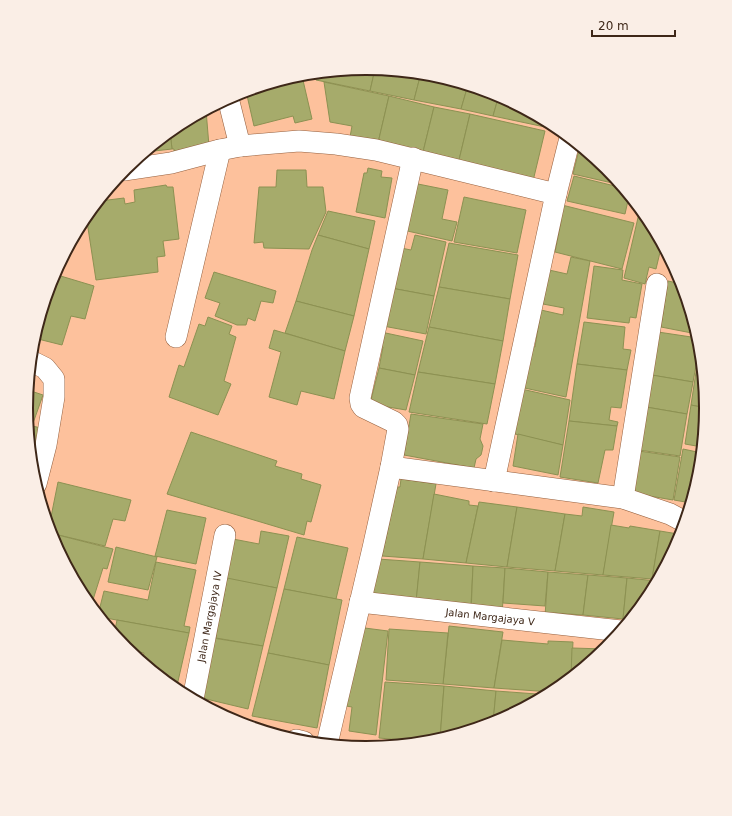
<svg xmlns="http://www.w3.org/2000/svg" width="732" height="816" font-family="'DejaVu Sans',sans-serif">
  <rect width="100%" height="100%" fill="#fdc19c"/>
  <g fill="#a6ab6b" stroke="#8c9152">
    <path d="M366,68L375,69L370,91L316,80L314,73Z"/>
    <path d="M375,69L421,73L414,100L370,91Z"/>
    <path d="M421,73L433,75L468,85L461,109L414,100Z"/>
    <path d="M302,76L312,119L295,123L293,116L254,126L246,91L279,81Z"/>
    <path d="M324,82L389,96L378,143L350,137L352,126L330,122Z"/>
    <path d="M468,85L499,95L493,116L461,109Z"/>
    <path d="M499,95L547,121L545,127L493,116Z"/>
    <path d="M389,96L434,107L423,152L378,143Z"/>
    <path d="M434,107L470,114L459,160L423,152Z"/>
    <path d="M206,110L209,146L174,151V149H172L170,131L177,125Z"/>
    <path d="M470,114L545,131L533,181L459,160Z"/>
    <path d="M170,131L172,149L145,152Z"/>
    <path d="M580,146L607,168L621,185L573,174Z"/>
    <path d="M368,168L382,171L381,177L392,178L385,218L356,212L364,173H367Z"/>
    <path d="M277,170H306L307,187H323L326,212L309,249L264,248L263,242L254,243L259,187H276Z"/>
    <path d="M574,176L623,188L629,196L625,214L567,201Z"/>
    <path d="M413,183L448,190L442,219L457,222L452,241L403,230Z"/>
    <path d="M166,185L167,187H173L179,239L163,241L165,256L157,257L158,272L96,280L86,215L94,206L101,205L100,201L124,198L125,204L135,202L134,190Z"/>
    <path d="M464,197L526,210L517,253L454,242Z"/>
    <path d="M558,204L634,223L622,269L555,252L561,222Z"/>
    <path d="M640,209L649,219L662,244L656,269L649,267L645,284L624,278Z"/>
    <path d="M328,211L375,221L369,249L318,235Z"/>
    <path d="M318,235L369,249L354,316L296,301L312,250Z"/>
    <path d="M415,235L446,242L434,296L391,288L401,248L411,250Z"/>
    <path d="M449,243L518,255L510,299L439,287Z"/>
    <path d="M571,257L590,261L566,397L520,387L529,346L535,347L541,310L563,315L564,308L543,304L549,270L567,274Z"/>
    <path d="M594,266L623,270L622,280L642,284L636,318L630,317L629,323L587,318Z"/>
    <path d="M675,268L680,278L673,276Z"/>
    <path d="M214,272L276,291L273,303L261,301L255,321L248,318L246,325H237L215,316L220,303L205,298Z"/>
    <path d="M54,274L94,286L85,319L71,316L62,345L34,338L52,278Z"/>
    <path d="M668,281L682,284L697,334L661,327Z"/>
    <path d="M439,287L510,299L503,341L429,327Z"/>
    <path d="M391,288L434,296L426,334L383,326Z"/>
    <path d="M296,301L354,316L345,351L285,333Z"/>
    <path d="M208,317L232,326L229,334L236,337L224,381L231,384L218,415L169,397L179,365L184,367L199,324L205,326Z"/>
    <path d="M584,322L625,327L623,349L631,350L627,370L577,364Z"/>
    <path d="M429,327L503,341L495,384L418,372Z"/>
    <path d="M274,330L345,351L334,399L301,391L297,405L269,397L281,352L269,348Z"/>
    <path d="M381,332L423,341L415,375L379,368L383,347L378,346Z"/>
    <path d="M658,332L698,338L700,344L693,382L651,375Z"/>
    <path d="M698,359H701L706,408L691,405Z"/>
    <path d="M577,364L627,370L621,408L611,407L609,420L618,422L617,426L569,421Z"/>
    <path d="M379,368L415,375L406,410L370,404Z"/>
    <path d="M418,372L495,384L487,424L409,412Z"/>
    <path d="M646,374L693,382L687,414L646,407Z"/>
    <path d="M517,388L570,400L563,445L515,434Z"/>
    <path d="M28,390L43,395L32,426L28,425L26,408Z"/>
    <path d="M691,405L706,408L702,447L685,444Z"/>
    <path d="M646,407L687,414L680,456L639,450Z"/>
    <path d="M411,414L483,424L480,439L483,446L482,451L481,455L476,459L474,468L404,455Z"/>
    <path d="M569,421L617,426L613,450H605L598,483L560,477Z"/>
    <path d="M28,425L41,428L31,459Z"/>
    <path d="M191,432L277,461L275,466L302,474L301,479L321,485L311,522L307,521L304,535L167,494Z"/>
    <path d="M518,434L563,445L558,475L513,466Z"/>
    <path d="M683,449L702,453L699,475L691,503L674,500Z"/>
    <path d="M639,451L680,457L673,500L632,493Z"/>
    <path d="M401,479L436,484L423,559L382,556L397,487H400Z"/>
    <path d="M58,482L131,500L125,521L113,519L105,546L50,533L49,527Z"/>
    <path d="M434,494L469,501V505L478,506L466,563L423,559Z"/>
    <path d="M479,502L517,507L507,567L466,563Z"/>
    <path d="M517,507L565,514L555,571L507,567Z"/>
    <path d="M583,507L614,512L603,575L555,571L565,514L582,516Z"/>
    <path d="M167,510L206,518L196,564L155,556Z"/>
    <path d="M611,525L629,528L630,526L660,531L652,579L603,575Z"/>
    <path d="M679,527L683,528L680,538L658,579H652L660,531L678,534Z"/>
    <path d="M261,531L289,536L277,588L222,578L233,539L259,544Z"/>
    <path d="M50,533L113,549L107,569L103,568L91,606L83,597L52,538Z"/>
    <path d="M297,537L348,548L336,599L284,589Z"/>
    <path d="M116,547L157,557L148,590L108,582Z"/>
    <path d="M378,559L420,562L416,604L370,601Z"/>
    <path d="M156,562L196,570L184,626L190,627L189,633L100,617L98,615L104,591L148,600Z"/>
    <path d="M420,562L473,566L471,605L416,602Z"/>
    <path d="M473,566L505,568L502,615L471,612Z"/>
    <path d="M505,568L548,572L545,606L503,603Z"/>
    <path d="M548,572L588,575L583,615L556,613L545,616Z"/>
    <path d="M588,575L627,578L623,619L583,615Z"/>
    <path d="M227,578L277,588L263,646L216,638L220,607H222Z"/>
    <path d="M627,578L657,581L649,597L630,620L623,619Z"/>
    <path d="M284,589L342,600L329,665L268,653Z"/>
    <path d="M117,620L189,633L176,690L142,662L144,653L127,649L125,648L114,635Z"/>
    <path d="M449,626L503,632L494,688L443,684Z"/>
    <path d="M357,627L388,631L376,735L349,731L352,707L340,705Z"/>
    <path d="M389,629L448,633L443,684L386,680Z"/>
    <path d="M213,638L263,646L248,709L202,698Z"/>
    <path d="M502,640L548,644V641L573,642L571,678L552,692L494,688Z"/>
    <path d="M572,648L605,649V650L571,678Z"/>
    <path d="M268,653L329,665L317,728L252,716Z"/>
    <path d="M385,682L444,686L440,739L432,742H424L379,738Z"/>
    <path d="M444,686L496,691L493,723L440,739Z"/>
    <path d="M496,691L537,694L536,701L493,723Z"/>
    <path d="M537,694L547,695L536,701Z"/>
  </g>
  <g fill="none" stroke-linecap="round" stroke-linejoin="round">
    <defs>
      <g id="street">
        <path d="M228,98L240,146"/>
        <path d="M124,170L171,163L220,150L240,146L299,141L336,144L376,150L556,194"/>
        <path d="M176,337L220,150"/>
        <path d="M31,361L45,368L54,379V397L46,445L36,484"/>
        <path d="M391,467L623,498L670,514L685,522"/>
        <path d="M494,481L556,194L570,138"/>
        <path d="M623,498L657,284"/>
        <path id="s1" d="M360,602L621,631"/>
        <path id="s2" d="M193,699L225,535"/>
        <path d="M296,740L304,742"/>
        <path d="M327,744L373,548L391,467L398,429L397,425L394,422L363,407L361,404L360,398L413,158"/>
      </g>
    </defs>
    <use href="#street" stroke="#955f3d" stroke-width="22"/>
    <use href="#street" stroke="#fff" stroke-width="21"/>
  </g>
  <g text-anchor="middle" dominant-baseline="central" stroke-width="3" stroke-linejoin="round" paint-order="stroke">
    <g font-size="10" fill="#3e2718" stroke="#faeee6">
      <text stroke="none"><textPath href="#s1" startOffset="131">Jalan Margajaya V</textPath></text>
      <text stroke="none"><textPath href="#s2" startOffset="84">Jalan Margajaya IV</textPath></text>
    </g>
  </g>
  <path d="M0 0H732V816H0ZM33 408a333 333 0 1 1 666 0a333 333 0 1 1-666 0Z" fill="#faeee6" fill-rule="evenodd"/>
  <path fill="none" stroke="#3e2718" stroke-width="2" d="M33 408a333 333 0 1 1 666 0a333 333 0 1 1-666 0Z"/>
  <path d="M592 30v6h83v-6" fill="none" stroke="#3e2718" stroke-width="2"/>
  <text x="598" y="30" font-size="12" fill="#3e2718" stroke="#faeee6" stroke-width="3" paint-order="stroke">20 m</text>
</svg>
